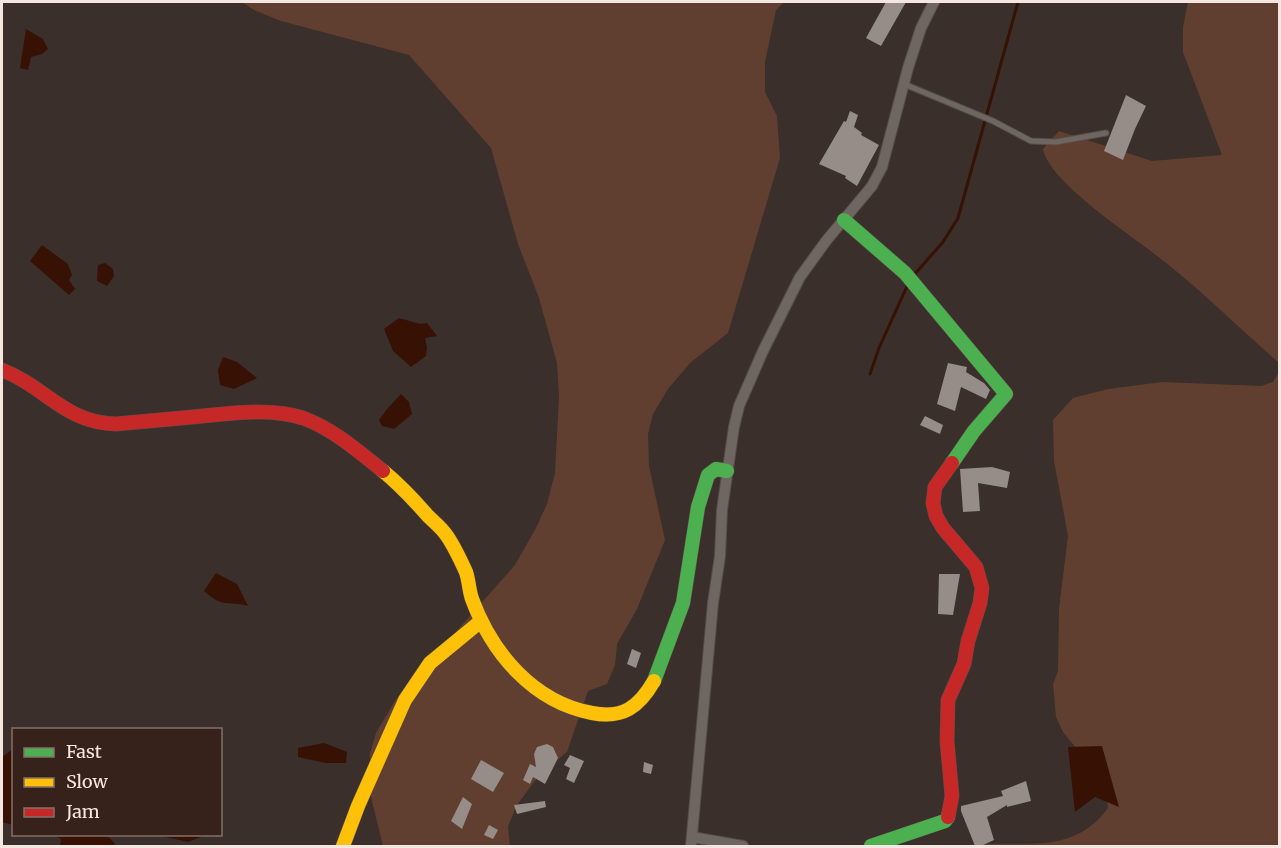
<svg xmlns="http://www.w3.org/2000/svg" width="1281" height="848" font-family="Merriweather,serif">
  <rect width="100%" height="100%" fill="#3a2f2a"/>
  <g fill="#603f30">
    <path d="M242,2H784L776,10L765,62V92L777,116L780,158L728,333L690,363L668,389L653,414L648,434L649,466L665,540L637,609L617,644L615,665L607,684L588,691L567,752L539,775L517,805L508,826L510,846H383L371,797L370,753L376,733L396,699L515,565L536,528L547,504L555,473L559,397L557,363L539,298L518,244L491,148L409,55L281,21L254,10Z"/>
    <path d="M1188,2H1279V368L1278,362C1240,329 1204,293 1165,262C1136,238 1050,184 1043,149L1059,131L1152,161L1222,155L1183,52V27Z"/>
    <path d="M1279,372V846H962C971,844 983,844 994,844C1039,844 1079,848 1108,808L1107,799L1077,749L1063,732L1056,717L1053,684L1058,671L1059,609L1068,536L1054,461L1053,420L1073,398L1108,389L1162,382L1261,386L1273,382Z"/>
  </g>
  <g fill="#371104">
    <path d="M26,29L43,39L48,49L42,54L31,57L28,70L20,68Z"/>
    <path d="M42,245L68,264L72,275L69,280L75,289L69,295L30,261Z"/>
    <path d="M105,263L113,269L114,276L107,286L97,281L98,265Z"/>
    <path d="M399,318L420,324L427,323L437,336L425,338L427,347L426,356L411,367L393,351L384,329Z"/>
    <path d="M223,357L237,362L257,378L234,389L220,385L218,370Z"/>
    <path d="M401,394L409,402L412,414L394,429L382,426L379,420L387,409Z"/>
    <path d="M216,573L237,584L248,606C226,600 224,609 204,591Z"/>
    <path d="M324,743L347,752L346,763H326L298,757V748Z"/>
    <path d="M1102,746L1119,807L1095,797L1075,812L1068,747Z"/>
    <path d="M13,749V825L2,822V757Z"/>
    <path d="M54,835H107L115,844L114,846H60L61,839Z"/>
    <path d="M157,835H206L188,842Z"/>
  </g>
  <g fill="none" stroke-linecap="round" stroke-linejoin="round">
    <g stroke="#371104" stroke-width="3">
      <path d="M913,276L943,242L958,218L1018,2"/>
      <path d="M870,374L879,348L908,284"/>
    </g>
  </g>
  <g fill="#968c88">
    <path d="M886,2H906L881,46L866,38Z"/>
    <path d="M1126,95L1146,106L1135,129L1123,160L1104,151Z"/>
    <path d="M850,111L858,115L854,127L862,133L861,135L879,145L857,186L845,178L846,176L819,164L844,121L846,122Z"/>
    <path d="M948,363L967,367L966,372L984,383L990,390L986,399L961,387L955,411L937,404Z"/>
    <path d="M925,416L943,425L940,434L920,425Z"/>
    <path d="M992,467L1010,472L1007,488L978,483L980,511L963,512L960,469Z"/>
    <path d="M939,574H960L953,615L938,614Z"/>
    <path d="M632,649L641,653L636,668L627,664Z"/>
    <path d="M547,744L553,747L558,758L545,784L533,777L530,784L523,780L530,764L536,767L534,754L537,747Z"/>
    <path d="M570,755L584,761L574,783L566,779L570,768L564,765Z"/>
    <path d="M481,760L504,773L493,792L471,779Z"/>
    <path d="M644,762L653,765L651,774L643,772Z"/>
    <path d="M1026,781L1031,801L1007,807V805L987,817L994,840L981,846H975L961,811V806L1003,796L1001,791Z"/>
    <path d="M463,797L472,804L462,829L451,821Z"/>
    <path d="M545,801L546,807L517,814L514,805Z"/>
    <path d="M489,825L498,830L493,839L484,835Z"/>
  </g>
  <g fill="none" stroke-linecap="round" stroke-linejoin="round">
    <defs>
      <path id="lane" d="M904,84L993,121L1031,141L1056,142L1106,133"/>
      <g id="street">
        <path d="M692,837L743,846"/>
        <path d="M691,846L713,603L720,556L722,510L734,427L739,406L763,351L800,277L826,241L872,186L882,167L908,68L921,28L934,2"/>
      </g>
      <g id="fast">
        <path d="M844,220L905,273L1006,394L974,431L952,463"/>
        <path d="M654,681L683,603L698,507L708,475L716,469L727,471"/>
        <path d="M871,846L945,821L948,817"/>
      </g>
      <g id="slow">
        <path d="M383,471C399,484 414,500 428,516C434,522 442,528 447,536C454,546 461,561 466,572C469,581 469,590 472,599C492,653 533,702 592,713C623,719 639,707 654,681"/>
        <path d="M343,846L358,806L405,700L430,663L481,621"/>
      </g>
      <g id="jam">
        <path d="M2,370C46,387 65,423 116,424C145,421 174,419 203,416C235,413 271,408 303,418C333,429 358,451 383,471"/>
        <path d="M948,817L952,796L947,741L948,700L964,664L968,641L980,603L982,588L976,567L943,528L936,516L933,503L935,487L952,463"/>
      </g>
    </defs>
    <use href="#lane" stroke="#574d49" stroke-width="7"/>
    <use href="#street" stroke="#574d49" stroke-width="12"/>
    <use href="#fast" stroke="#574d49" stroke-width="15"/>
    <use href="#slow" stroke="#574d49" stroke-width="15"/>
    <use href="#jam" stroke="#574d49" stroke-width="15"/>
    <use href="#lane" stroke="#6f6561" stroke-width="5"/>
    <use href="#street" stroke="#6f6561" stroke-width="10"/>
    <use href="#fast" stroke="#4caf50" stroke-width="14"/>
    <use href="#slow" stroke="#ffc107" stroke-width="14"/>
    <use href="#jam" stroke="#c62828" stroke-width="14"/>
  </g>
  <rect width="1281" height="848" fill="none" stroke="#f5e6e1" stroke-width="6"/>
  <rect x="12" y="728" width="210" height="108" fill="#36221a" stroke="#82706a" stroke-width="1.5"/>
  <rect x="24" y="748" width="30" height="9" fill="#4caf50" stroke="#82706a" stroke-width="1.5"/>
  <text x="66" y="758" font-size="18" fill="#f5e6e1">Fast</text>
  <rect x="24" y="778" width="30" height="9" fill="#ffc107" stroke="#82706a" stroke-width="1.5"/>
  <text x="66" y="788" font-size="18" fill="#f5e6e1">Slow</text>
  <rect x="24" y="808" width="30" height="9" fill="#c62828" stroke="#82706a" stroke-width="1.5"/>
  <text x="66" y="818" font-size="18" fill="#f5e6e1">Jam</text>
</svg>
